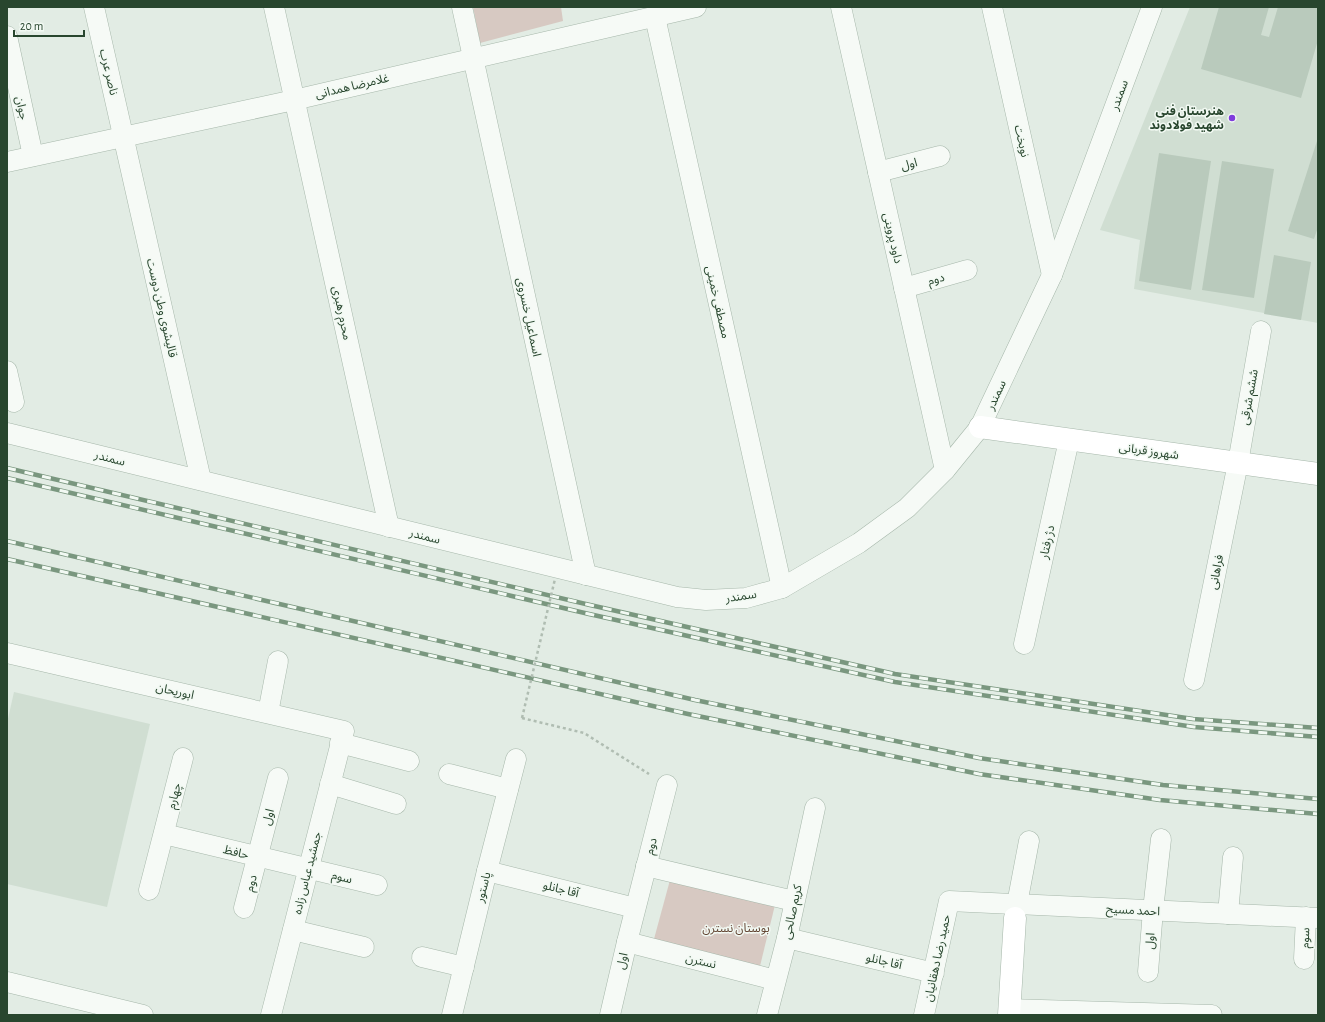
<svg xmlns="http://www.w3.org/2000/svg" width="1325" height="1022" font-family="'Alegreya Sans','Noto Sans Arabic',sans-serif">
  <rect width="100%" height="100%" fill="#e2ece4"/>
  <g fill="#d0ded2">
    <path d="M1190,7H1318V323L1134,289L1140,240L1100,230Z"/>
    <path d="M14,692L150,724L107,907L7,884V723Z"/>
  </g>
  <g fill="#d7c9c2">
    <path d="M473,7H561L563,21L480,43Z"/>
    <path d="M670,880L775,905L760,966L654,939Z"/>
  </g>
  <g fill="#b9cabc">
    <path d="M1219,7H1269L1261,35L1269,37L1278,7H1318V40L1301,98L1201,69Z"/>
    <path d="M1317,141H1318V227L1314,239L1288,231Z"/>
    <path d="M1159,153L1211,161L1191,290L1139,281Z"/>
    <path d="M1222,161L1274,169L1254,298L1202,290Z"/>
    <path d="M1274,255L1311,262L1301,320L1264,314Z"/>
  </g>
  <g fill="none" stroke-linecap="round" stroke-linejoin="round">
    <defs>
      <g id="street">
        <path d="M94,7L201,480"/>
        <path d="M274,7L389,527"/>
        <path d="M462,7L586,575"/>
        <path d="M841,7L945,470"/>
        <path d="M992,7L1052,275"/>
        <path d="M655,17L782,588"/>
        <path d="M7,36L33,156"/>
        <path d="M7,162L294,100L696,7"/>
        <path d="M878,172L940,156"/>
        <path d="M904,288L967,270"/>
        <path d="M7,371L14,402"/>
        <path d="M7,433L677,597L706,600L746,598L782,588L859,543L907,508L945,470L980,427L1052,275L1152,7"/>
        <path d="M1024,644L1069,440"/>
        <path d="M7,653L344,731L271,1015"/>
        <path d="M1194,680L1238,463L1261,331"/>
        <path d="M268,713L278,661"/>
        <path d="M340,743L409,761"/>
        <path d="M449,774L508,789"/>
        <path d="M330,784L396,804"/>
        <path d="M164,834L377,885"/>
        <path d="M646,866L794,901"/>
        <path d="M487,871L635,908"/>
        <path d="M149,890L183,758"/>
        <path d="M1017,904L1029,841"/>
        <path d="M244,908L278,778"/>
        <path d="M1228,914L1233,857"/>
        <path d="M293,930L364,947"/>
        <path d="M787,938L934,973"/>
        <path d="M627,942L775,980"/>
        <path d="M422,957L464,967"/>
        <path d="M1304,959L1306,917"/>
        <path d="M1148,972L1153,910L1161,839"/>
        <path d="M7,982L143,1015"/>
        <path d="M1009,1009L1212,1015"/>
        <path d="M452,1015L487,871L516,759"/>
        <path d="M610,1015L627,942L667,785"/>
        <path d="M767,1015L787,938L815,808"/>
        <path d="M924,1015L949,901L1318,918"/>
      </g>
      <g id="secondary">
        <path d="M980,427L1318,474"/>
        <path d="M1009,1015L1015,918"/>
      </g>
    </defs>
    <use href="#street" stroke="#a6b7aa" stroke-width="21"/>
    <use href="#secondary" stroke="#a6b7aa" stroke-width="23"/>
    <path stroke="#b0bdb2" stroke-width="2.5" stroke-dasharray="3 3" stroke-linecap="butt" d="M522,718L584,733L649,774"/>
    <use href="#street" stroke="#f6faf6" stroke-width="20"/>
    <use href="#secondary" stroke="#fff" stroke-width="22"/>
    <defs>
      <g id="rail">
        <path d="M7,468L590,605L895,674L1193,719L1318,728"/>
        <path d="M7,478L589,614L895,682L1194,727L1318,737"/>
        <path d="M7,541L695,700L979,758L1163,785L1318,799"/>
        <path d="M7,559L688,714L979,774L1160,800L1318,814"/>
      </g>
    </defs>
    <use href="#rail" stroke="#7a977f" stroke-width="4.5"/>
    <use href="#rail" stroke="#f2f9f3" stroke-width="3" stroke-dasharray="9" stroke-linecap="butt"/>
    <path stroke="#b0bdb2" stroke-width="2.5" stroke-dasharray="3 3" stroke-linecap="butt" d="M522,718L555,579"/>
  </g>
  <circle fill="#7f3cdc" stroke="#f2f9f3" stroke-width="1.5" cx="1232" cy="118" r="4"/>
  <g text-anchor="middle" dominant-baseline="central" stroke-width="3" stroke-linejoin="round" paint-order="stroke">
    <g font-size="12" fill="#28462e" stroke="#f2f9f3">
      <text transform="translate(109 72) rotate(77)">ناصر عرب</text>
      <text transform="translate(352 86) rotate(-13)">غلامرضا همدانی</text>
      <text transform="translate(1119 95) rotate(-70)">سمندر</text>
      <text transform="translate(22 108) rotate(78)">جوان</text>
      <text transform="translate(1022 141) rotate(77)">نوبخت</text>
      <text transform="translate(909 164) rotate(-14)">اول</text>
      <text transform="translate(893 238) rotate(77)">داود پروینی</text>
      <text transform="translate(936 279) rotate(-16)">دوم</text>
      <text transform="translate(718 302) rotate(77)">مصطفی خمینی</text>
      <text transform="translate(162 308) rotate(77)">قالیشوی وطن دوست</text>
      <text transform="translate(342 313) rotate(78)">محرم رهبری</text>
      <text transform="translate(529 317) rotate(78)">اسماعیل خسروی</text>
      <text transform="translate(996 395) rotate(-65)">سمندر</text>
      <text transform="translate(1249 397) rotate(-80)">ششم شرقی</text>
      <text transform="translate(1149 451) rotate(8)">شهروز قربانی</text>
      <text transform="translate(110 458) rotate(14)">سمندر</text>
      <text transform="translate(425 536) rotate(14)">سمندر</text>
      <text transform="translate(1047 542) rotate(-78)">دژ رفتار</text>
      <text transform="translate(1216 572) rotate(-79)">فراهانی</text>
      <text transform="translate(741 596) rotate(-8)">سمندر</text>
      <text transform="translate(175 691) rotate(13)">ابوریحان</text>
      <text transform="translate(174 796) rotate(-76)">چهارم</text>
      <text transform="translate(268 817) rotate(-75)">اول</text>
      <text transform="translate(651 846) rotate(-75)">دوم</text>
      <text transform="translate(236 852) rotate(14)">حافظ</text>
      <text transform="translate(307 873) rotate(-76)">جمشید عباس زاده</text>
      <text transform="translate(342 877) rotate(13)">سوم</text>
      <text transform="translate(251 883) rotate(-75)">دوم</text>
      <text transform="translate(483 887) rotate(-76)">پاستور</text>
      <text transform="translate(561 889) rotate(14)">آقا جانلو</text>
      <text transform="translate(1133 910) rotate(3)">احمد مسیح</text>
      <text transform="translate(792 912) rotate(-78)">کریم صالحی</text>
      <text transform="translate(1305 938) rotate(-88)">سوم</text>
      <text transform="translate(1150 941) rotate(-86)">اول</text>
      <text transform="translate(937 958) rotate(-78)">حمید رضا دهقانیان</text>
      <text transform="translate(622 961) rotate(-77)">اول</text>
      <text transform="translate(701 961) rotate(14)">نسترن</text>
      <text transform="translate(884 961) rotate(13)">آقا جانلو</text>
    </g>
    <g font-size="12" font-weight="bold" fill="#28462e" stroke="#f2f9f3" text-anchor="end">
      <text x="1224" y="111">هنرستان فنی<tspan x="1224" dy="14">شهید فولادوند</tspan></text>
    </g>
    <g font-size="12" fill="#634634" stroke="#f2f9f3">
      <text x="736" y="928">بوستان نسترن</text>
    </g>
  </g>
  <rect width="1325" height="1022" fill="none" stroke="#28462e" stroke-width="16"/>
  <path d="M14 30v6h70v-6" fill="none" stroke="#28462e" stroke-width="2"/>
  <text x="20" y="30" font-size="12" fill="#28462e" stroke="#f2f9f3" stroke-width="3" paint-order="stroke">20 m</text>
</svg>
